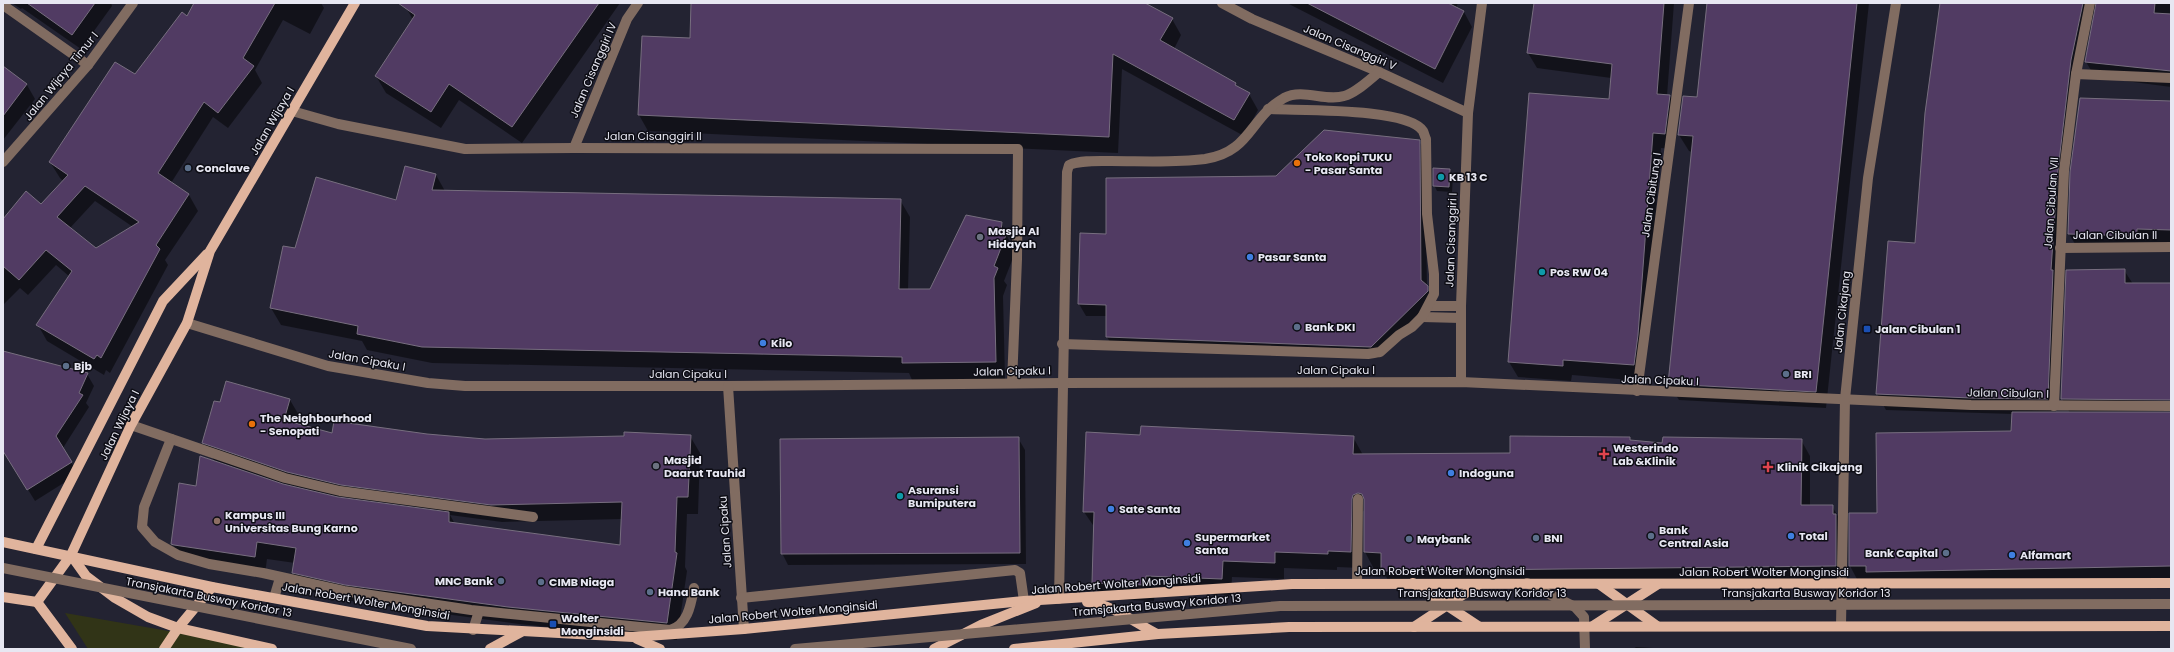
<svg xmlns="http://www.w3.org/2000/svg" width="2174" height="652" font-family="Poppins,sans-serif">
  <rect width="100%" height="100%" fill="#232332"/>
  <path fill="#313417" d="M65,613L272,649H88Z"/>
  <g fill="#0007" fill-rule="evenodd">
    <path d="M12,3H111L112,6L81,49L22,8L21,9Z"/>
    <path d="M195,3H321L324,8L310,34L283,20L255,70L262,83L228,128L213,117L171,183L189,195L198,211L165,260L168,265L110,373L106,370L104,375L47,341L38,325L70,277L56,265L28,295L20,288L3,305V221L42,205L63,181L60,178L50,162L135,76L187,17ZM95,201L133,227L96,249L70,228Z"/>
    <path d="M411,3H620L522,143L459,100L441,128L386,93L376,76L413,20L407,9Z"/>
    <path d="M692,3H1143L1172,19L1181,35L1174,49L1249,94L1258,110L1244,136L1122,69L1118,153L648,131L639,115L691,39Z"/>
    <path d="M1287,3H1458L1456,8L1464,12L1472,27L1443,83Z"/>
    <path d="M1535,3H1674L1667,96H1670L1678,111L1673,149L1661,148L1642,381L1572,375L1571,381L1518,377L1509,362L1610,100L1611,78L1537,68L1528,53Z"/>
    <path d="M1708,3H1869L1826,408L1679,400L1669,384L1692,152L1689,151L1679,135L1698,98Z"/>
    <path d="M1940,3H2171V87L2095,77L2086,62L2095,14L2092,18L2078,89L2066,187L2056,413H2070L2062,399L2124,270L2133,284H2171V581H1858L1850,566L1878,514L2012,432L2013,414L1886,410L1877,394L1916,244L1926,113Z"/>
    <path d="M3,67L27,85L35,99L3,140Z"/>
    <path d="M2171,102V245L2078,249L2069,234Z"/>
    <path d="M1419,141L1425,152L1427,288L1434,303L1378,358L1114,349L1107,337V316H1086L1079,304L1107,235L1276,177Z"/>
    <path d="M1450,170L1453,176L1452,192L1437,191L1434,185Z"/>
    <path d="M436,175L445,191L900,200L910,217L908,290H930L1001,223L1015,253L1004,281L1007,285L1003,296L1005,379L912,380L909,373L432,363L367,350L362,341L281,325L271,308L296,249L397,201Z"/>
    <path d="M3,352L87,374L94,386L86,403L89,407L63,448L78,474L35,501L3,449Z"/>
    <path d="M290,400L300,417L298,425L333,434L427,435L485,440L690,436L700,453L698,514H687L685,567L687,571L677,640L519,624L356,602L303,590L293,573L295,563L267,559L265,574L182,561L172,543L197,487L215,462L204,443L221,403ZM450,515L502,522L622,519L621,546L455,524Z"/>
    <path d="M1141,436L1353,437L1363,455L1511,454L1629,438L1631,441L1663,444L1801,440L1810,456V506H1832L1842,523L1845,582L1392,588L1382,569H1374L1365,552V510L1362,512L1360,568L1337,567V570L1284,568V579L1232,577L1231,595L1155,592L1154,601L1102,599L1093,583L1095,528L1084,512Z"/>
    <path d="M1018,438L1025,450L1026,564L788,565L782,553Z"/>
    <path d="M1636,647L1670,649H1633Z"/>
  </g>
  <g fill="#513b63" stroke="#776e7f" fill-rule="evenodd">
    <path d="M27,3H95L72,35Z"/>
    <path d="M194,3H275L243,58L254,66L218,113L204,102L158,173L189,194L156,245L160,249L101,358L97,355L94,359L36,325L72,271L46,250L19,280L3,266V219L26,191L41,204L68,175L49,162L115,62L135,74L182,12L187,16ZM85,186L139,222L96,248L57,217Z"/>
    <path d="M398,3H599L512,127L449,84L431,112L375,76L415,15Z"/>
    <path d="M691,3H1145L1173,18L1160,40L1236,83L1235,85L1250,93L1234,120L1113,54L1109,137L638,115L642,36L690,38Z"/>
    <path d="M1307,3H1448L1464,11L1435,69Z"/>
    <path d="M1534,3H1664L1657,94L1670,95L1665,134L1653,133L1638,335L1634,365L1563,360V366L1508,362L1529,93L1609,99L1612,64L1527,53Z"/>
    <path d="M1707,3H1857L1816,392L1668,384L1693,136L1678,135L1683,96L1697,97Z"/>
    <path d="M1940,3H2083L2071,60L2058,170L2051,270H2053L2048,399L1971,398L1876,394L1888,241L1915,243L1925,113Z"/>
    <path d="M2096,3H2155L2154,13L2171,14V71L2085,62Z"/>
    <path d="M3,66L27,84L3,116Z"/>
    <path d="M2080,98L2171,101V230L2137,229V236L2068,234L2070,172Z"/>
    <path d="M1324,130L1420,140L1421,280L1428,286V291L1371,347L1106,337V305L1078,304L1080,233L1106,234V178L1276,176Z"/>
    <path d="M405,166L436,174L432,190L901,199L899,289H930L966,215L1002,222L1001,231L1006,235L994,266L998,268L994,278L996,362L902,363V357L422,347L357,334L358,326L270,308L283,246L295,248L316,177L396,200Z"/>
    <path d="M1433,168L1450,169L1449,187L1433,186Z"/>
    <path d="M2125,269V283H2171V400L2061,399L2066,270Z"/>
    <path d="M3,351L88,373L79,393L83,395L56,436L72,462L27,490L3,451Z"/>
    <path d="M226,381L290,399L284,420L332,433L334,421L427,434L485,439L624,436V432L691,435L688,497H677L675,552L677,553L667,623L508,607L345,585L292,573L296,548L257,542L255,557L174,545L171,544L179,483L196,486L200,456L283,484L338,497L449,512V522L620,545L622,502L491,505L341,485L287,472L202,443L214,401L220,402Z"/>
    <path d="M2012,412H2171V566L1866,572V566H1849V513H1877L1876,433L2011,431Z"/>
    <path d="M1141,426L1354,436L1353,454L1510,453V436L1630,437V440L1662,443L1663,437L1802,439L1801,505H1833V514H1836V566L1381,571V553L1364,552V499L1362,494L1358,493L1353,495L1352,499L1351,552L1328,551V554L1275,552V563L1223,561L1222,579L1146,576L1145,585L1092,583L1094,512H1083L1086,432L1140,435Z"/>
    <path d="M1019,437L1020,553L781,554L780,439Z"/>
  </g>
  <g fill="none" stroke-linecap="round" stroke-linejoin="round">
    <g stroke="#816c61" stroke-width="10">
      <path d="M1222,3L1252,19L1379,72L1468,113"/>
      <path d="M3,5L88,65"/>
      <path d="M2076,74L2171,78"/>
      <path d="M292,111L338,124L465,149L574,148L1018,149L1017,259L1012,383"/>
      <path d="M574,148L627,19L638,3"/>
      <path d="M3,162L88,65L133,3"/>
      <path d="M2060,248L2171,247"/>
      <path d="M1429,306H1461"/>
      <path d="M1422,317L1461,318"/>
      <path d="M187,323L328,366L428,383L465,386H725L1062,383L1461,382L1971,405L2171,406"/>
      <path d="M1062,344L1368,354L1380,352L1399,335L1412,327L1422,317L1434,294V274L1427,214L1426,139C1425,137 1424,133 1423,131C1407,107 1297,111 1268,109"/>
      <path d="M1461,382V306L1468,113L1482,3"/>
      <path d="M728,386L744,629"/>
      <path d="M1637,391L1689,3"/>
      <path d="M2054,406L2064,171L2076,74L2090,3"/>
      <path d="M131,425L285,478L340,491L533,517"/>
      <path d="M171,439L144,507L142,527L155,542L178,555L209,564L263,573L344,591L471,610L670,630C688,625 691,604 694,588"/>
      <path d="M1357,583L1358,499"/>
      <path d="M1527,583L1575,607L1584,617L1585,649"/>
      <path d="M274,598L280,578"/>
      <path d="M741,598L1015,570L1020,573L1024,601"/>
      <path d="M1059,599C1061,456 1064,314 1067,172L1069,165C1081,160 1098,161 1111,161C1142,161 1174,163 1205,159C1251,152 1249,118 1284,98C1303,88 1326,102 1344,96C1356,93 1369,80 1379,72"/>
      <path d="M1841,626L1845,399L1868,178L1896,3"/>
      <path d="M473,630L479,611"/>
    </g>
    <g stroke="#e0b49d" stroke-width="10">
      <path d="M3,542L212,587L427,626L633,637L744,629L1024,601L1292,584L2171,583"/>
      <path d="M36,549L163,301L207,254"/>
      <path d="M71,555L86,576L115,598L148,617L178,628L272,649"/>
      <path d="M1413,583L1478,626"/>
      <path d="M1599,584L1657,626"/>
      <path d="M3,597L37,602"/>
      <path d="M37,602L71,555L131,425L187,323L210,251L355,3"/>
      <path d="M37,602L72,649"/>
      <path d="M1087,602C1112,604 1135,623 1157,634"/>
      <path d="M1593,626L1658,584"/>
      <path d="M1414,627L1479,584"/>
      <path d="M637,639L660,649"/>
      <path d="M164,649L178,628L212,587"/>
      <path d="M490,649L521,632"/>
      <path d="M934,649L981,625L1036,603"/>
      <path d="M1014,649L1158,634L1289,627L2171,626"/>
    </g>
    <g stroke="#816c61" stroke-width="10">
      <path d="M3,568L411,649"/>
      <path d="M795,649L1280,606L2171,604"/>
    </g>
  </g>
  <g fill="#e8710a" stroke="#0d0d14" stroke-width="1.5">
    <circle cx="1297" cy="163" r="4"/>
    <circle cx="252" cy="424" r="4"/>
  </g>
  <g fill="#5c6f8a" stroke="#0d0d14" stroke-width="1.5">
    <circle cx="188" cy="168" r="4"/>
    <circle cx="1297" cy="327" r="4"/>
    <circle cx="66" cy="366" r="4"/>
    <circle cx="1786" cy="374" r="4"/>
    <circle cx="1651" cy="536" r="4"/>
    <circle cx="1536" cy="538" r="4"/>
    <circle cx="1409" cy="539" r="4"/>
    <circle cx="1946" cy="553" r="4"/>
    <circle cx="501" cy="581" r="4"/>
    <circle cx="541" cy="582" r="4"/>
    <circle cx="650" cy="592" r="4"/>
  </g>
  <g fill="#0f9aa8" stroke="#0d0d14" stroke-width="1.5">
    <circle cx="1441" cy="177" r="4"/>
    <circle cx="1542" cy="272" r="4"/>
    <circle cx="900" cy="496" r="4"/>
  </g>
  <g fill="#6b7280" stroke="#0d0d14" stroke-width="1.5">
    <circle cx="980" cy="237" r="4"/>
    <circle cx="656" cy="466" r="4"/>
  </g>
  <g fill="#3f7fe0" stroke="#0d0d14" stroke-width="1.5">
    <circle cx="1250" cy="257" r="4"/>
    <circle cx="763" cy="343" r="4"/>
    <circle cx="1451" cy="473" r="4"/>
    <circle cx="1111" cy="509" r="4"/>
    <circle cx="1791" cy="536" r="4"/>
    <circle cx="1187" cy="543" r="4"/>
    <circle cx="2012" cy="555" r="4"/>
  </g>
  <g fill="#1a4fb4" stroke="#0d0d14" stroke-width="1.5">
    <rect x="1863" y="325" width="8" height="8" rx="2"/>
    <rect x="549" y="620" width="8" height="8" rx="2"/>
  </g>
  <g fill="#e0444e" stroke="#0d0d14" stroke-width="1.5">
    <path d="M1602 448h4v4h4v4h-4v4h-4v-4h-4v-4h4z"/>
    <path d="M1766 461h4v4h4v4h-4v4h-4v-4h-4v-4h4z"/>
  </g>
  <circle fill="#8d6e63" stroke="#0d0d14" stroke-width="1.5" cx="217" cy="521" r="4"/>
  <g text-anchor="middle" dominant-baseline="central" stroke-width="3" stroke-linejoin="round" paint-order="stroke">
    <g font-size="11" fill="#e7e7f2" stroke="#0d0d14">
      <text transform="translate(1350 47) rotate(23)">Jalan Cisanggiri V</text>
      <text transform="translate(593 70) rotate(-67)">Jalan Cisanggiri IV</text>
      <text transform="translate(61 76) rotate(-51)">Jalan Wijaya Timur I</text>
      <text transform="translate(272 121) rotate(-60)">Jalan Wijaya I</text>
      <text x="653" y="136">Jalan Cisanggiri II</text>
      <text transform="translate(1651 195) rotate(-82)">Jalan Cibitung I</text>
      <text transform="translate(2051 203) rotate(-86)">Jalan Cibulan VII</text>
      <text x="2115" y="235">Jalan Cibulan II</text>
      <text transform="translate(1451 240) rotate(-88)">Jalan Cisanggiri I</text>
      <text transform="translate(1842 312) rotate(-84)">Jalan Cikajang</text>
      <text transform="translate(367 360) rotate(10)">Jalan Cipaku I</text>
      <text x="1336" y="370">Jalan Cipaku I</text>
      <text transform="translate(1012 371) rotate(-1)">Jalan Cipaku I</text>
      <text x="688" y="374">Jalan Cipaku I</text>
      <text transform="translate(1660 380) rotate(2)">Jalan Cipaku I</text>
      <text transform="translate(2008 393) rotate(1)">Jalan Cibulan I</text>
      <text transform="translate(119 425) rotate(-64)">Jalan Wijaya I</text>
      <text transform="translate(725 532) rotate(-94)">Jalan Cipaku</text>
      <text x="1440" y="571">Jalan Robert Wolter Monginsidi</text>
      <text x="1764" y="572">Jalan Robert Wolter Monginsidi</text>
      <text transform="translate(1116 584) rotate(-4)">Jalan Robert Wolter Monginsidi</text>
      <text x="1482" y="593">Transjakarta Busway Koridor 13</text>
      <text x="1806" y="593">Transjakarta Busway Koridor 13</text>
      <text transform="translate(209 597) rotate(11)">Transjakarta Busway Koridor 13</text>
      <text transform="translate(366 601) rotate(10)">Jalan Robert Wolter Monginsidi</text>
      <text transform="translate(1157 605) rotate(-5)">Transjakarta Busway Koridor 13</text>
      <text transform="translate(793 612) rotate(-5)">Jalan Robert Wolter Monginsidi</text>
    </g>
    <g font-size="11" font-weight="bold" fill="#e7e7f2" stroke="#0d0d14" text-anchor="start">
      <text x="1305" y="157">Toko Kopi TUKU<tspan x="1305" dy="13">- Pasar Santa</tspan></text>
      <text x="196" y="168">Conclave</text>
      <text x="1449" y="177">KB 13 C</text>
      <text x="988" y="231">Masjid Al<tspan x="988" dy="13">Hidayah</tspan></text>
      <text x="1258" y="257">Pasar Santa</text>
      <text x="1550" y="272">Pos RW 04</text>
      <text x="1305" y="327">Bank DKI</text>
      <text x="1875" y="329">Jalan Cibulan 1</text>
      <text x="771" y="343">Kilo</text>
      <text x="74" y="366">Bjb</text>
      <text x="1794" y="374">BRI</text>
      <text x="260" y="418">The Neighbourhood<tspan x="260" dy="13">- Senopati</tspan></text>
      <text x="1613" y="448">Westerindo<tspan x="1613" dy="13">Lab &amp;Klinik</tspan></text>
      <text x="664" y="460">Masjid<tspan x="664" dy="13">Daarut Tauhid</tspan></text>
      <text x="1777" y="467">Klinik Cikajang</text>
      <text x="1459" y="473">Indoguna</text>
      <text x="908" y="490">Asuransi<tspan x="908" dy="13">Bumiputera</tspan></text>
      <text x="1119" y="509">Sate Santa</text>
      <text x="225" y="515">Kampus III<tspan x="225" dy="13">Universitas Bung Karno</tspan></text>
      <text x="1659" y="530">Bank<tspan x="1659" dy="13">Central Asia</tspan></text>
      <text x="1799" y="536">Total</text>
      <text x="1195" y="537">Supermarket<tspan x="1195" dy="13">Santa</tspan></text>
      <text x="1544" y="538">BNI</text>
      <text x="1417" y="539">Maybank</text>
      <text x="1938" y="553" text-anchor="end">Bank Capital</text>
      <text x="2020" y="555">Alfamart</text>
      <text x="493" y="581" text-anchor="end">MNC Bank</text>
      <text x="549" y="582">CIMB Niaga</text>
      <text x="658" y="592">Hana Bank</text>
      <text x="561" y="618">Wolter<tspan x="561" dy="13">Monginsidi</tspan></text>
    </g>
  </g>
  <rect width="2174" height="652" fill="none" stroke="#e7e7f2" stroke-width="8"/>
</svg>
